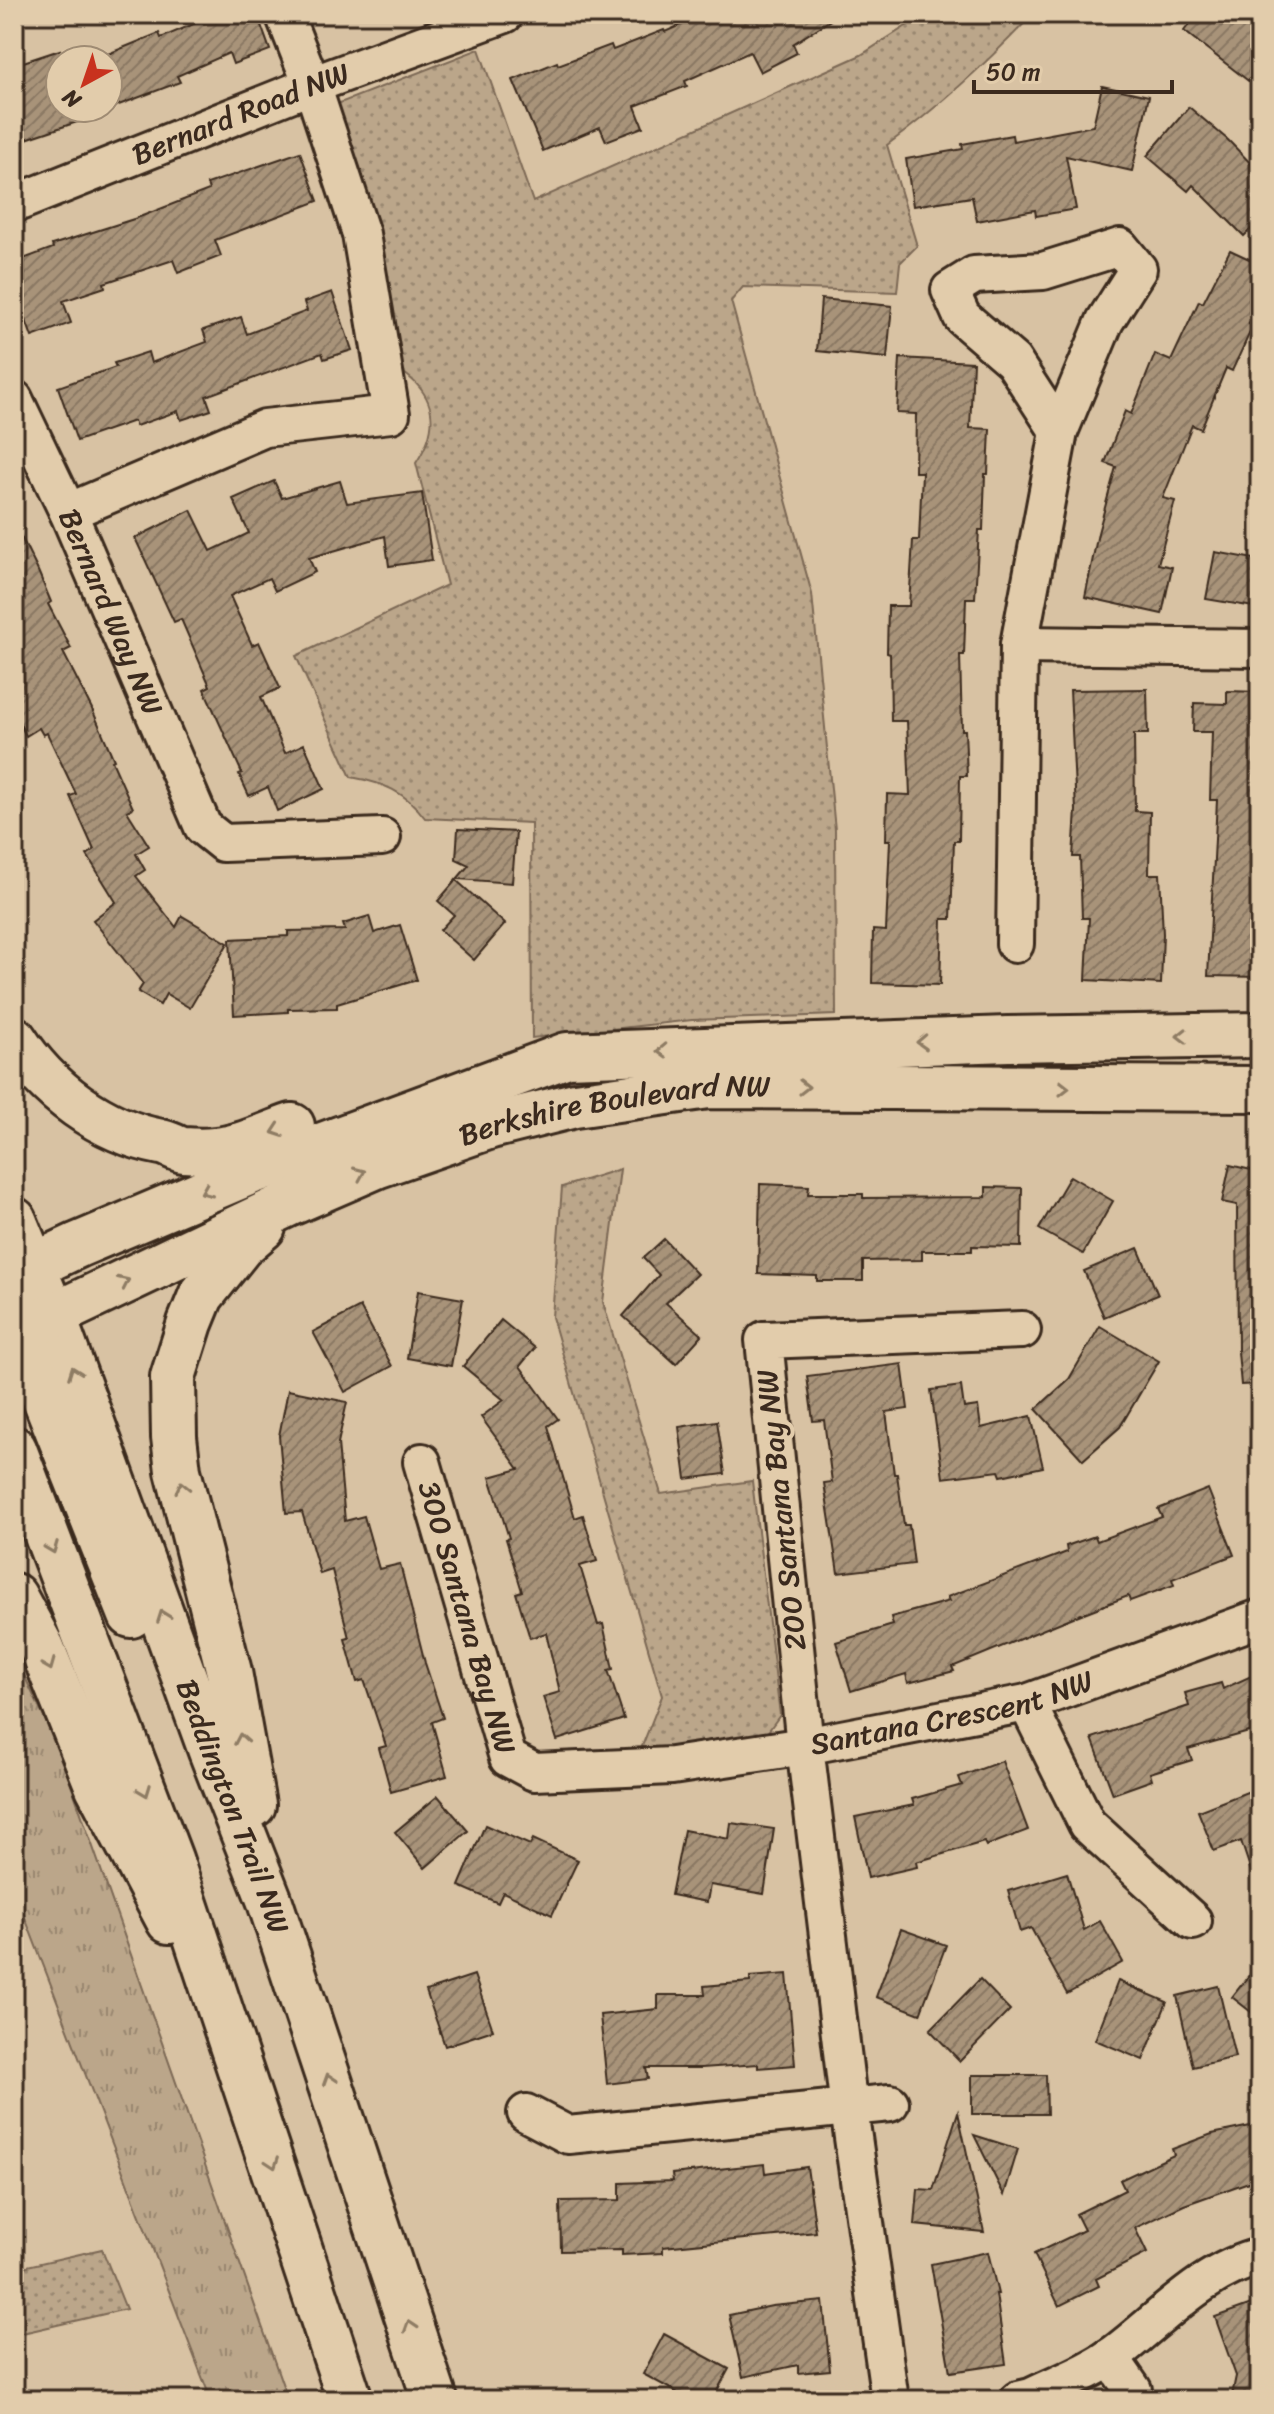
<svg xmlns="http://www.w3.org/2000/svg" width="1274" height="2414" font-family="Sriracha,sans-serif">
  <defs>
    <pattern id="grass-tufts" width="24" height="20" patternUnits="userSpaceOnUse" patternTransform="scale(2)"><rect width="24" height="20" fill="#bba68a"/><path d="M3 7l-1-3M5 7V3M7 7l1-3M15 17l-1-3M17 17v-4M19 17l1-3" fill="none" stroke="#998770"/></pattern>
    <pattern id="park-dots" width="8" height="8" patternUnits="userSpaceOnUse" patternTransform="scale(2)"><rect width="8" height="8" fill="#bba68a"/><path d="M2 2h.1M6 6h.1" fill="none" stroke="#998770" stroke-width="1.8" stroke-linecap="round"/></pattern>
    <pattern id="building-hatch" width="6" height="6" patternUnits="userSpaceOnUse" patternTransform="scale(2)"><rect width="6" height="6" fill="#a89379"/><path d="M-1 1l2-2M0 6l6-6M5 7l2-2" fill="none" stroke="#8a7863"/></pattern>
  </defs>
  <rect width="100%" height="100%" fill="#d8c2a3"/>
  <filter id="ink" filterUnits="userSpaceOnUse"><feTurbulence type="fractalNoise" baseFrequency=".0125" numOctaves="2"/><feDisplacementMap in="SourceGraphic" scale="16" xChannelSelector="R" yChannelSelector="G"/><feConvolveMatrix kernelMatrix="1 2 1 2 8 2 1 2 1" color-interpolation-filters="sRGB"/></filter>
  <g filter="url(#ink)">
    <path fill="url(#grass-tufts)" stroke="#7b6854" stroke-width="2" d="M14,1654L57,1745L288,2400H211L14,1889Z"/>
    <g fill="url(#park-dots)" stroke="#7b6854" stroke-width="2">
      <path d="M925,14H1033C988,62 940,106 887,145L917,246L900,263L897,292L743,287L731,301L812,594L835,830L836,1015L692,1020L532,1038L531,823L425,818C405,791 383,783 351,777L296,656L447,585L416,463C439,428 438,398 404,373L371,218L332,106L479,49L533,202L861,55Z"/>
      <path d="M620,1169L603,1302L661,1494L752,1481L780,1715L761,1741L641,1749L662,1696L552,1317L562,1187Z"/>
      <path d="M102,2249L126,2309L14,2335V2269Z"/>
    </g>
    <g fill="url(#building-hatch)" stroke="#3b2a1e" stroke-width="2">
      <path d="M217,14H257L270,50L233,64L229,53L177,76L180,82L108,109V54L159,33L161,38Z"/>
      <path d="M705,14H840L793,44L797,53L760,72L750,52L685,81L687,86L635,106L643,127L606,141L600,127L543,151L513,80L557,62L558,65L611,45L613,50L664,30L665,32Z"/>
      <path d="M1197,14H1260V90L1184,31Z"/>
      <path d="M60,50V108H106L107,112L14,143V65Z"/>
      <path d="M1102,86L1149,96L1132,171L1066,156L1076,209L1036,216L1035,210L977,221L972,197L913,206L906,159L963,149L962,144L1012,135L1013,141L1093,126Z"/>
      <path d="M1189,107L1228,140L1260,173V220L1244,236L1193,185L1188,191L1147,156Z"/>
      <path d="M300,152L318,201L215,240L221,256L178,273L173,260L104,283L105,287L63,301L71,323L32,337L14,287L22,280L15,262L53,248L52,245L137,218L209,190L207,184Z"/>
      <path d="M1230,250L1260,264V301L1249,324L1253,326L1232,371L1226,368L1201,429L1192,425L1163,498L1175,501L1158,564L1172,567L1162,614L1085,597L1098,533L1116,467L1105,463L1125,411L1131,414L1155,354L1171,361L1199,301L1203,303Z"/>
      <path d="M332,292L352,350L324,359L322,353L206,396L211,410L181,420L178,411L136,426L134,421L77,441L58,387L116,367L114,363L148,352L151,363L207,342L203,330L241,317L247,334L307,311L304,302Z"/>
      <path d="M821,299L892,306L887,358L817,351Z"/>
      <path d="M900,358L973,362L970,428L990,429L988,474H985L983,530H979L975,598H966L964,655H960L962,730H965L967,776H960L959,841H954L951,919H942L940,985L872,983L873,930L886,931L890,840H886L887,794L910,795L907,721H891L890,654L887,653L888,606H909L913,540H919L922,472H915L916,414L897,413Z"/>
      <path d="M274,481L282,498L340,481L347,503L422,493L432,560L389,566L385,536L309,558L315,572L275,591L269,578L230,596L252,645L259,642L280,688L261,697L285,753L304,744L324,789L277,811L268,787L249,796L239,774L242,773L204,689L210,686L181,619L174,622L135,538L191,510L211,551L249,533L233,499Z"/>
      <path d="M14,522L38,571L51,602L48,604L71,648L63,652L92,709L114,760L112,761L133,808L127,811L149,846L136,854L145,870L136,876L176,927L182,916L228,943L190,1008L166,994L160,1005L138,992L143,984L93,920L116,902L87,855L94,850L70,796L76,794L47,733L43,735L39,728L26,736L14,712Z"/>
      <path d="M1215,552L1260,560V608L1206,599Z"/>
      <path d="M1147,689L1148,734H1134L1135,811L1150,812L1149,874H1160L1163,934L1161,984L1086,980L1089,918H1082L1080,857H1073L1076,810L1070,690Z"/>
      <path d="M1227,691L1260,692V977L1208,976L1217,800H1210L1212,732H1193L1194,703L1227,704Z"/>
      <path d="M458,829L516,832L512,883L457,879L469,865L456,859Z"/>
      <path d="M456,880L505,924L474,960L440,930L454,915L438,901Z"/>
      <path d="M369,916L374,933L400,925L417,980L337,1004V1008L288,1009V1012L234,1015L230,939L288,936V931L345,930L343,924Z"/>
      <path d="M1230,1165L1260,1172V1384L1241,1385L1238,1352L1237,1205L1222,1202Z"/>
      <path d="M1070,1176L1113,1201L1083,1254L1039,1229Z"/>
      <path d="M760,1184L809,1186L808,1194H863V1198L986,1197V1187L1022,1188L1021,1247L972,1246V1251H922V1260L863,1261V1281H817V1276L758,1274Z"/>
      <path d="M664,1239L697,1274L666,1303L702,1335L676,1364L623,1316L659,1275L643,1258Z"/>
      <path d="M1138,1248L1158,1295L1104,1317L1084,1271Z"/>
      <path d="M418,1291L463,1299L451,1366L407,1358Z"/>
      <path d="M360,1307L392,1366L345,1392L313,1332Z"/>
      <path d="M501,1320L535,1348L520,1366L558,1419L548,1426L575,1518L583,1515L597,1561L580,1566L598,1625L603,1624L613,1669L608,1670L624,1719L557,1740L543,1697L560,1692L546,1633L530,1638L516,1593L522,1591L506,1539L509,1538L490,1477L519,1469L481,1417L504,1400L463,1366Z"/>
      <path d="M1100,1326L1159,1361L1120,1427L1083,1460L1036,1409L1069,1379Z"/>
      <path d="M902,1364L908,1409L886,1412L894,1474H897L904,1525H909L914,1564L838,1573L824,1483L832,1482L824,1420L813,1421L807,1376Z"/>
      <path d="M961,1386L964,1408L978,1406L981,1428L1031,1416L1043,1467L1001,1476L999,1471L943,1478L931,1390Z"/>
      <path d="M288,1390L347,1402L338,1443L345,1521L364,1516L379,1569L400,1564L425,1663L443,1718L432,1722L447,1776L391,1792L379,1748L386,1746L364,1680L357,1682L345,1639L349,1638L332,1570L320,1574L302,1512L286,1513L279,1436Z"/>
      <path d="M717,1421L725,1474L686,1479L679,1427Z"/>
      <path d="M1208,1489L1234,1555L1172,1579L1174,1585L1130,1601L1128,1596L1071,1618L952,1667L954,1671L908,1683L906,1674L851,1691L836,1642L893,1625L891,1617L949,1601L947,1597L1067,1552L1066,1546L1095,1536L1097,1541L1162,1517L1158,1509Z"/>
      <path d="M1260,1672V1729L1188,1749L1192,1760L1150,1773L1152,1780L1113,1794L1092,1738L1189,1706L1185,1693L1221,1683L1223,1689Z"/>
      <path d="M1002,1761L1028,1830L986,1846L984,1842L916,1862L917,1867L868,1878L855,1817L914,1805L912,1799L962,1785L959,1777Z"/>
      <path d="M1260,1787V1886H1256L1241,1841L1214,1851L1198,1811Z"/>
      <path d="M438,1796L468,1831L425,1868L395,1832Z"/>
      <path d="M731,1823L774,1829L764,1894L710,1885L707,1902L671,1895L684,1830L729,1839Z"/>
      <path d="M485,1825L530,1845L533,1839L578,1860L552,1915L503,1892L498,1903L459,1886Z"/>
      <path d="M1067,1873L1084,1930L1100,1921L1123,1962L1067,1994L1031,1928L1020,1932L1008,1891Z"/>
      <path d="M901,1929L946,1945L920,2014L876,1997Z"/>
      <path d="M1260,1961V2019L1232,1997Z"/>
      <path d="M787,1974L795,2065L758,2068V2064L702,2068H646L648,2079L607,2084L600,2015L658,2009V1995H705L704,1986L750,1982V1977Z"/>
      <path d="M474,1975L493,2030L445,2046L426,1991Z"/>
      <path d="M980,1979L1010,2010L960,2061L930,2030Z"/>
      <path d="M1118,1981L1167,2002L1143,2060L1095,2040Z"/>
      <path d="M1218,1986L1235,2057L1193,2067L1177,1996Z"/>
      <path d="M972,2075H1046L1047,2114H972Z"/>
      <path d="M958,2112L984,2232L915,2225L918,2189L933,2190Z"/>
      <path d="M1260,2124V2178L1184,2205L1135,2228L1147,2253L1096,2279L1099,2286L1059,2306L1034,2254L1084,2230L1076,2214L1125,2190L1120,2180L1174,2155L1172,2149L1212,2134Z"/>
      <path d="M974,2135L1018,2149L1004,2195Z"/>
      <path d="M764,2164L765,2173L807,2167L816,2232L663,2247V2253L622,2255V2250L561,2251L560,2201L620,2200V2183L673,2181L672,2174Z"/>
      <path d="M988,2252L998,2294H996L1006,2364L950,2372L931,2264Z"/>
      <path d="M823,2301L830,2370L798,2373V2365L743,2377L729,2315L772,2306Z"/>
      <path d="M1260,2301V2400H1231L1236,2376L1215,2317Z"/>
      <path d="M664,2334L729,2369L712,2400H691L643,2374Z"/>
    </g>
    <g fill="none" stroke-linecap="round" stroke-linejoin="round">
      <defs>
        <g id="minor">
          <path id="s1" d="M14,204L312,85L505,14"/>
          <path id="s2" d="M14,399L68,512L203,827L223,843L382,837"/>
          <path d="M68,512L265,428L391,414L361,234L312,85L284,14"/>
          <path d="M1019,645L1260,648"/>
          <path d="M1015,944L1019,645L1059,432L1105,321L1138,269L1120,247L1043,271L974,275L950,290L962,317L1013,361L1059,432"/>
          <path id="s3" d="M422,1462L508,1758L534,1772L672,1766L805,1746L764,1340L1022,1330"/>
          <path d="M1027,1703L1087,1824L1193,1921"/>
          <path d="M526,2113L568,2135L890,2103"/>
          <path d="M1110,2357L1133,2390"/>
          <path id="s4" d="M890,2400L849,2109L805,1746L1027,1703L1260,1618"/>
          <path d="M1018,2400L1031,2397C1057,2384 1089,2373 1113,2355C1159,2321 1203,2270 1260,2257"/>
        </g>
        <g id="major">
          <path d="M14,1039C47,1090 101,1131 161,1142C169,1143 176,1149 184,1150C197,1151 215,1151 228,1148C249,1144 271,1133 292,1126"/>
          <path id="s5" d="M14,1220L53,1315L211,1751L269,1899L435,2400"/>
          <path d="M14,1275L78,1245L253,1171L567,1055L1008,1039L1260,1035"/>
          <path d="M14,1331L38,1381L131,1615"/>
          <path id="s6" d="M14,1334L288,1204L376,1166L491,1126L575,1105L709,1086L1260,1089"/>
          <path d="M14,1449L170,1859L350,2400"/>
          <path d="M14,1596L42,1648L98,1787L169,1921"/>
          <path d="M253,1805L229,1672L178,1471L174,1437L173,1377L190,1323L201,1296L241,1246L263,1227"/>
        </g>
      </defs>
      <use href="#minor" stroke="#3b2a1e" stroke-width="42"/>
      <use href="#major" stroke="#3b2a1e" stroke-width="50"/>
      <use href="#minor" stroke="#e2ccab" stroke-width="36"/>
      <use href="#major" stroke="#e2ccab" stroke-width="44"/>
    </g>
    <defs><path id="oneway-chevron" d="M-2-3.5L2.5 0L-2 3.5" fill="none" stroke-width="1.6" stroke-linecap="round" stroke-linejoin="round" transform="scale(2)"/></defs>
    <g stroke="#8e7b64">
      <use href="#oneway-chevron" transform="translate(1182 1036) rotate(179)"/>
      <use href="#oneway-chevron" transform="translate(922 1042) rotate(178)"/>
      <use href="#oneway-chevron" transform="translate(662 1051) rotate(178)"/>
      <use href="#oneway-chevron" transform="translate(804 1087)"/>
      <use href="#oneway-chevron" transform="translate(1064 1088)"/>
      <use href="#oneway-chevron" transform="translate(277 1131) rotate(161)"/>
      <use href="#oneway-chevron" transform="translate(360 1173) rotate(-23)"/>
      <use href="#oneway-chevron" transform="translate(206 1191) rotate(157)"/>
      <use href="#oneway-chevron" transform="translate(124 1282) rotate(-25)"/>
      <use href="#oneway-chevron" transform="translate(74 1372) rotate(-110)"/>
      <use href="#oneway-chevron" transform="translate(182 1487) rotate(-103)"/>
      <use href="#oneway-chevron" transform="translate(52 1548) rotate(69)"/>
      <use href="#oneway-chevron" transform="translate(163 1616) rotate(-110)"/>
      <use href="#oneway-chevron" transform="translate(49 1665) rotate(68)"/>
      <use href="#oneway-chevron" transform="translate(241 1739) rotate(-100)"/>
      <use href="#oneway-chevron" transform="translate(145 1791) rotate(69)"/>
      <use href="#oneway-chevron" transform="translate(329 2079) rotate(-108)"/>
      <use href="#oneway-chevron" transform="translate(273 2163) rotate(71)"/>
      <use href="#oneway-chevron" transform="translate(410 2326) rotate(-108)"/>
    </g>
  </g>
  <g text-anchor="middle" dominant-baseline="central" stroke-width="8" stroke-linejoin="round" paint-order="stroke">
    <g font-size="30" fill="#3b2a1e" stroke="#e2ccab">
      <text stroke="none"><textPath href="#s1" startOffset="244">Bernard Road NW</textPath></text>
      <text stroke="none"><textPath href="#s2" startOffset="234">Bernard Way NW</textPath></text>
      <text stroke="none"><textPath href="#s6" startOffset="646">Berkshire Boulevard NW</textPath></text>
      <text transform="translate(781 1510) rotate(-96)">200 Santana Bay NW</text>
      <text stroke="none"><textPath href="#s3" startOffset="162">300 Santana Bay NW</textPath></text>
      <text stroke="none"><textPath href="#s4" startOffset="810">Santana Crescent NW</textPath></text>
      <text stroke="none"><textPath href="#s5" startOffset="626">Beddington Trail NW</textPath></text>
    </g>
  </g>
  <rect width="1274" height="2414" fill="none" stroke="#e2ccab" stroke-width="48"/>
  <rect x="24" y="24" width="1226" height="2366" fill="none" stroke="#3b2a1e" stroke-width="3" filter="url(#ink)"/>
  <g transform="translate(84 84) rotate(220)"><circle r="38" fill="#e2ccab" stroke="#9f8b73" stroke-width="2"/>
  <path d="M0-6L14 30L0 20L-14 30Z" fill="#c8321e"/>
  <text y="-12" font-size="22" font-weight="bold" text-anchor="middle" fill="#3b2a1e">N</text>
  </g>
  <path d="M974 80v12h198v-12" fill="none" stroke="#3b2a1e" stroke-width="4"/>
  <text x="986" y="80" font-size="24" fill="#3b2a1e" stroke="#e2ccab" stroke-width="6" paint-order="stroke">50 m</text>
</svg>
